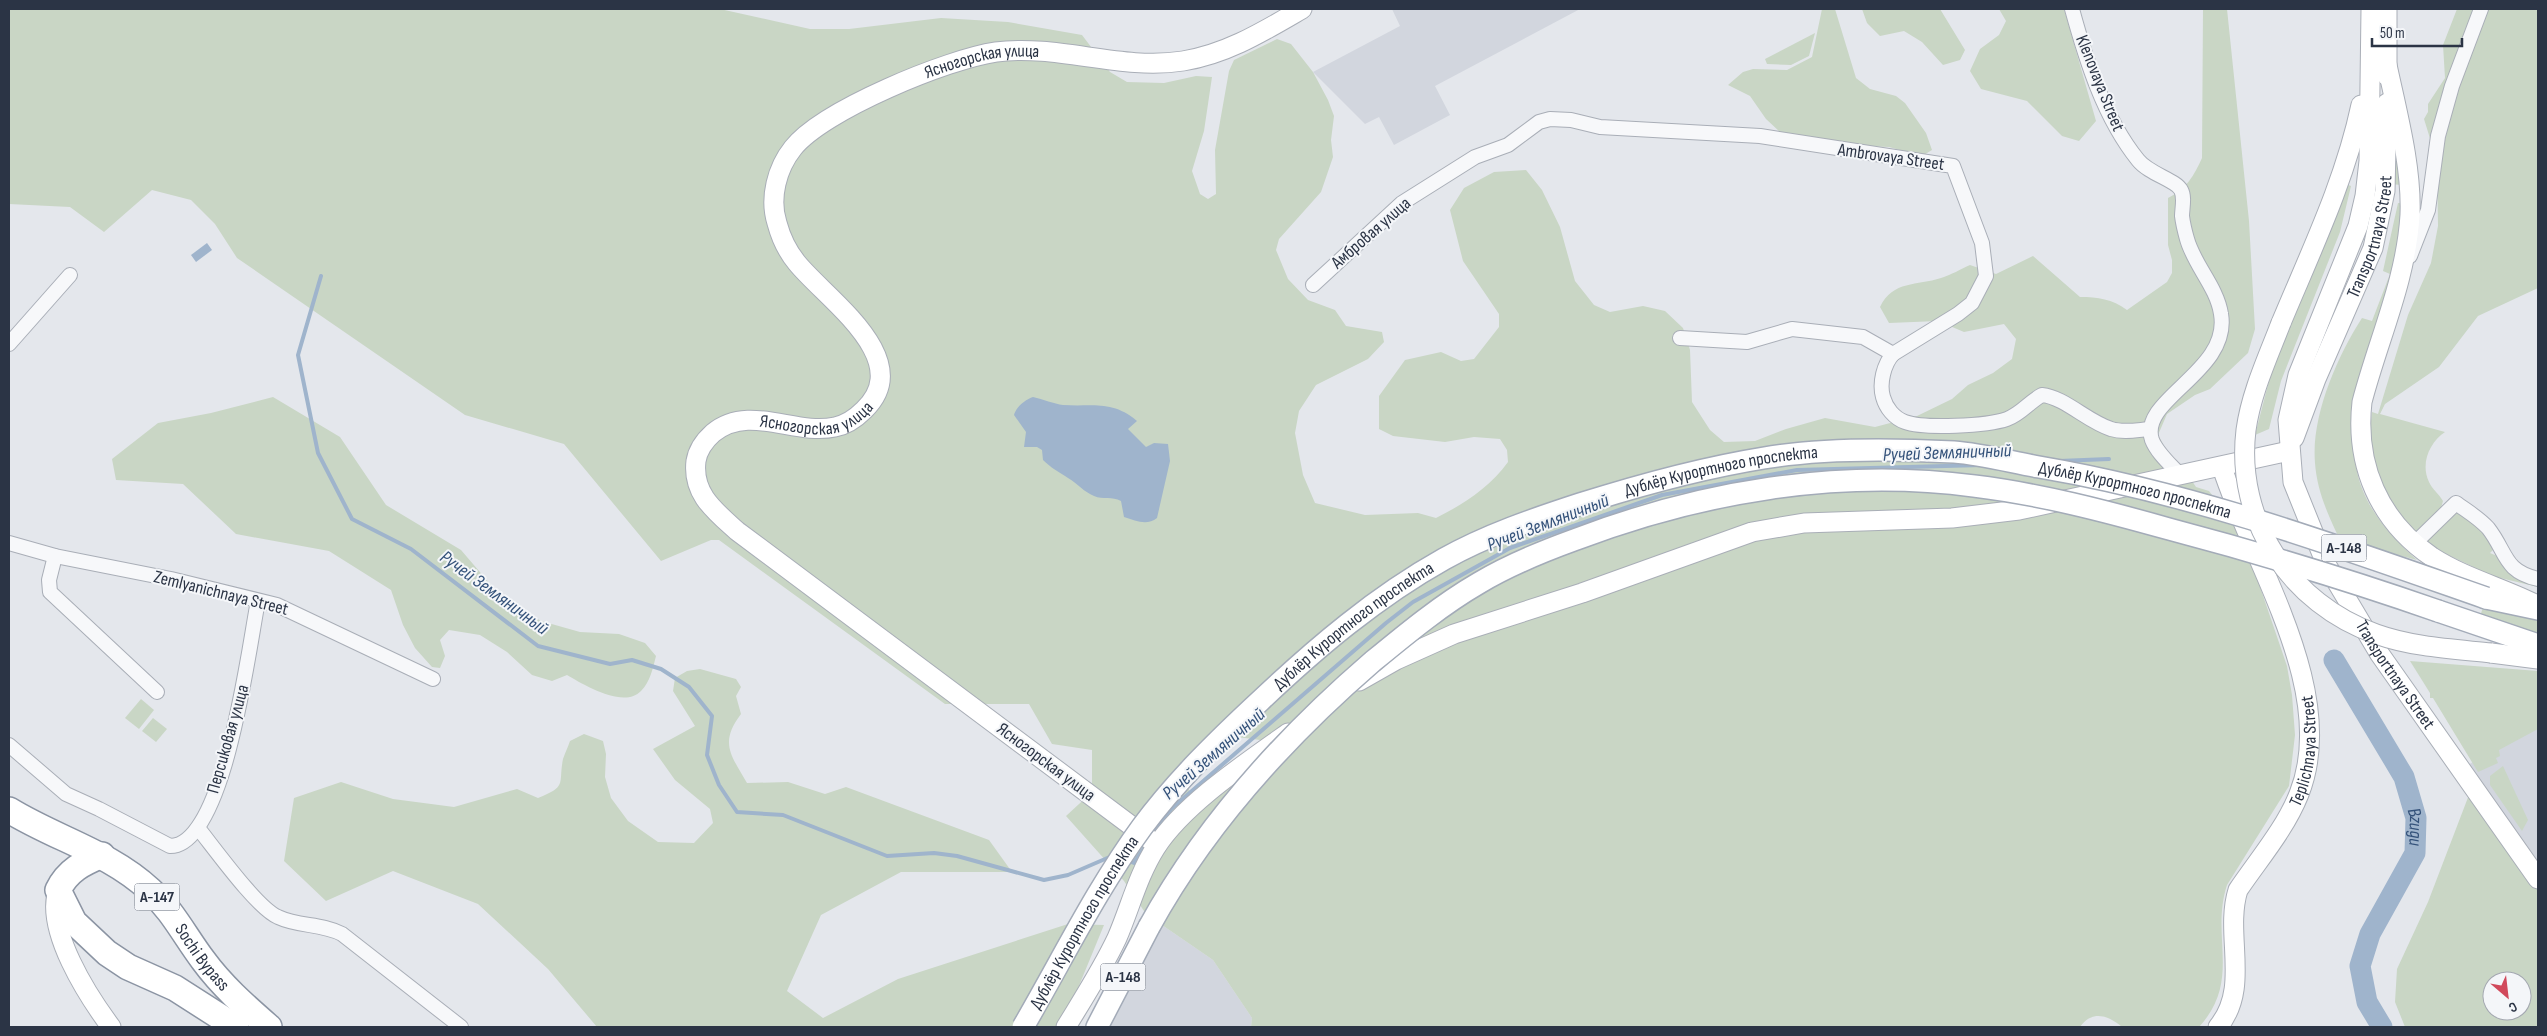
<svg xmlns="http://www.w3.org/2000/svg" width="2547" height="1036" font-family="'Sofia Sans Condensed',sans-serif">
  <rect width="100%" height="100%" fill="#e4e7ec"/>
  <g fill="#d2d6de">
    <path d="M1392,9H1580L1435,86L1450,115L1394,145L1379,117L1365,124L1313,72L1400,26Z"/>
    <path d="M2538,721V878L2457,772Z"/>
    <path d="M1146,914L1213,960L1252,1018L1251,1027H1097Z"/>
  </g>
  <g fill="#c9d6c5" fill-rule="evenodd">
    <path d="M9,9H720L810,29H849L941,18L1008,22L1082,35L1110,72L1127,82L1164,83L1196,76L1212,77L1204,131L1192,171L1200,194L1208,199L1216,194L1215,150L1229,71L1234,60L1277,39L1291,44L1313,72L1328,100L1334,116L1331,140L1333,157L1321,192L1279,239L1276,250L1288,279L1308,300L1335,310L1346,326L1382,332L1384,342L1368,359L1316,385L1299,411L1295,433L1303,475L1315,503L1365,515L1418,513L1436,518C1464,504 1489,488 1508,462L1507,450L1500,439L1474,437L1445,442L1393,436L1379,429V396L1405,360L1441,352L1461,361L1474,359L1499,327V314L1463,261L1450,210L1464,188L1494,172L1526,170L1542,190L1560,227L1575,281L1594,305L1610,312L1643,306L1665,311L1683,328L1690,350L1692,402L1710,430L1724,442L1755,441L1786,429L1825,418L1875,427L1917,416L1952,399L1968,385L1993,373L2012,359L2016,339L2004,324L1964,332L1938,321L1889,323L1880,307C1893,280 1917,286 1941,278C1951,275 1961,269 1970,265L1996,274L2033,256L2080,297C2098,297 2112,299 2127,310L2167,282L2172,273V260L2168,245V198C2186,189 2194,176 2202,158L2203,9H2227L2249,221L2255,329L2248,353L2210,389L2195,395L2167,414L2158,435L2174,464L2186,472L2196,487L2209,491L2242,534L2287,666L2292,695L2295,735L2289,786L2227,885C2210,937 2242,980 2199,1027H2122C2108,1015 2092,1010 2080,1027H1251L1252,1018L1213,960L1146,914L1124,881L1066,816L1092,792V750L1052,744L1029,704H945L719,540H711L661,561L564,444L465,415L237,258L215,224L191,200L152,190L104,232L70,207L9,204ZM1215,734L1260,740L1266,750L1191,796L1181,762Z"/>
    <path d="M1822,9H1835L1856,78L1870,89L1896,96L1905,103L1926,133L1932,150L1922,156L1889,147L1846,145L1780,132L1766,119L1750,96L1728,85L1743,72L1753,69L1787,70L1812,57Z"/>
    <path d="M1862,9H1940L1965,50L1960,60L1943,65L1922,42L1904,31L1880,36L1867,23Z"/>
    <path d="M1999,9H2064L2096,121L2079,141L2062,136L2027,101L1981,89L1970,71L1980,49L1999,35L2006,21Z"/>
    <path d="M2457,9H2538V288L2478,316L2439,367L2385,404L2380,414L2445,432C2430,442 2420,463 2429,482C2432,489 2439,494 2443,501L2440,511H2460L2486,534L2494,549L2490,553L2538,573V587L2492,576L2438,550L2405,528L2374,472L2369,439L2372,412L2378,414L2408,315L2431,263L2438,226L2437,161L2424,119L2428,112V104L2445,78L2443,45Z"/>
    <path d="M1815,33L1809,56L1791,65L1767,64L1765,59Z"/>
    <path d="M2395,141L2401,185L2391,184Z"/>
    <path d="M2343,183L2351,186L2340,232L2281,381L2269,429L2255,435L2271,373Z"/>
    <path d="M2398,203L2407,204L2356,466C2362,505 2389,535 2417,560L2340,540C2328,515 2317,491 2315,463C2311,416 2337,357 2362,318L2372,321L2390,274L2383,271Z"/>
    <path d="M273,397L340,437L386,505L461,550L503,599L541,621L580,632L619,634L645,643L656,656C653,668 650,682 641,691C624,709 584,685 567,675L552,681L532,675L507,652L480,635L449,630L440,640L445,656L440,668L432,667L415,648L403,625L391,590L329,551L236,534L183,484L116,480L112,459L158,423L211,413Z"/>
    <path d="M2484,605L2538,621V637L2480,616Z"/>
    <path d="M2410,661L2538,671V729L2499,750L2500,756L2496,758L2498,763L2478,772L2433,698H2430V693Z"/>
    <path d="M700,669L736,679L741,687L736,696L741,714C719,743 731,755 747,783L788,782L825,794L846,787L989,840L1012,872H901L821,915L787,991L823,1018L898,979L1068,924L1104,925L1062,1027H597L548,969L478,904L393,871L326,901L284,861L294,798L341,782L393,799L454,807L517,789L538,798C568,786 558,784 563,759C565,753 568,747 570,741L584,734L603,741L606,754L605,777L611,798L628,821L658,842L694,843L713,823L710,809L675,780L653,749L695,726L673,691L675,678L687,671Z"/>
    <path d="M141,699L154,710L139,729L125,718Z"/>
    <path d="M153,718L167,729L156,742L142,731Z"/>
    <path d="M2503,766L2528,820L2522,831L2490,785V776Z"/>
    <path d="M2472,787L2538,878V1027H2405L2395,1002L2397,969L2428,902ZM2492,981H2522V1011H2492Z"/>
  </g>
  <g fill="#9fb4cc">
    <path d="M207,243L212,250L196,262L191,255Z"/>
    <path d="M1033,397C1043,399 1054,404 1063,405C1093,407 1112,400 1137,421L1128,429L1146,447L1154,443L1168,444L1170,461L1157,518C1147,526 1136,521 1124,517L1121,501C1112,496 1103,500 1094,496C1084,492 1078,484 1068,478C1059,472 1051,468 1043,460L1042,450L1037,447H1024L1026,432L1014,415C1016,407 1026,399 1033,397Z"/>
  </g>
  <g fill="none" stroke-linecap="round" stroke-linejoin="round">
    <g stroke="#9fb4cc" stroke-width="4">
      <path d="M321,276L298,355L318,453L352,519L411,549L538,646L610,664L632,660L661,669L689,687L712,716L707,755L719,785L737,812L783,815L887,856L934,853L957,856L1044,880L1068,875L1112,856"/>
      <path d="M2059,461L2109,459"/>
      <path d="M1152,836L1171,809L1386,623L1413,602L1510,548L1662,495L1797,470L1982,465"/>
      <path d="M1126,860L1134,863L1147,844"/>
    </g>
    <path stroke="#9fb4cc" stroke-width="21" id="s1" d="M2334,660L2404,777L2416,818L2415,853L2370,934L2360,966L2367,1002L2382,1027"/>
    <defs>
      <g id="street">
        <path d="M2072,9C2086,60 2104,118 2138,160C2149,174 2176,180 2181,190C2185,197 2182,209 2182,216C2183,224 2185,232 2187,239C2194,265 2217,287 2221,314C2231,372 2138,399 2152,440C2157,453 2171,465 2180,475"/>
        <path d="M2410,256L2428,210L2438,136L2452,86L2481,9"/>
        <path d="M1313,285L1402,203L1475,157L1508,145L1539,122L1550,119L1571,120L1600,127L1760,136L1953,166L1982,243L1986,276L1972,303L1958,314L1893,354L1863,337L1792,329L1747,342L1680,338"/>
        <path d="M9,344L70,275"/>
        <path d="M1893,354C1884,364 1879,383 1883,397C1886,408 1894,418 1905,422C1924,429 1987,426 2007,419C2021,414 2029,402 2042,395C2064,397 2088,422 2111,429C2123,433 2137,430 2150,429"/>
        <path d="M9,543L55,556L171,579L277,605L433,679"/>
        <path d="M2415,543L2456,503C2467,511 2479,518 2488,528C2507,552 2503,571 2538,579"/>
        <path d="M55,556L49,580L50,592L157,692"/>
        <path d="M9,745L66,794L99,809L170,846C225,847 249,645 258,601"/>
        <path d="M198,828C215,849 257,908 278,917C299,927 321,923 342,934L461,1027"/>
      </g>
      <g id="secondary">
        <path id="s2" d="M2371,9L2369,161L2365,196L2358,226L2298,375L2288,420L2293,482L2326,564L2379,653L2538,879"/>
        <path d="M2387,9V76"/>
        <path d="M2387,65C2397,112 2412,167 2410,215C2406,281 2378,340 2362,402C2355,465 2379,521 2432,557C2463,577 2500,587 2533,603"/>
        <path d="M2281,323C2311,251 2345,181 2361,105"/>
        <path id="s3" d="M2294,438L2316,379L2373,248L2385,191L2387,103"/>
        <path d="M2491,653L2538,659"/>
        <path d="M1359,681L1396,660L1454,634L1582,593L1752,532L1804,523L1952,518L2019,510L2289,451"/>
        <path id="s4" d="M1157,845L737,531C715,511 692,494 696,461C698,449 704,441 713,433C749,403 795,436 835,427C845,425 856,418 864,410C917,359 826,299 797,263C787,251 781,238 777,223C769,198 777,168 793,148C823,110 948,59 996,52C1059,44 1121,71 1183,61C1227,54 1264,31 1302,9"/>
        <path d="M58,890C45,930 88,996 111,1027"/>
        <path d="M1066,1027C1083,999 1103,968 1117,938C1130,908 1138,875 1156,847C1184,804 1246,763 1288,733"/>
        <path id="s5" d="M2218,1027C2251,987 2224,935 2238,890C2259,859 2285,829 2299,794C2340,691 2252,563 2222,467"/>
      </g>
      <g id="primary">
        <path d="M2486,598L2538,609"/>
        <path d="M2438,611L2538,645"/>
        <path d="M1097,1027L1149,927"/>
      </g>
      <g id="highway">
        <path id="s6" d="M9,810C56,839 109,852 150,890C172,910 185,936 203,960C222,986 245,1006 269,1027"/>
        <path d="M102,855C83,863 68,870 58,890L74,922L107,953L128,967L175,988L236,1027"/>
      </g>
    </defs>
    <use href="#street" stroke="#a9aeb7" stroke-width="16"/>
    <use href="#secondary" stroke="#a9aeb7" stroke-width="21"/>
    <use href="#primary" stroke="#a3abb8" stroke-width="24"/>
    <use href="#highway" stroke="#8b94a3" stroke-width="28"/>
    <use href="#street" stroke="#f7f8fa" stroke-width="14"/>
    <use href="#secondary" stroke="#fff" stroke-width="19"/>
    <use href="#primary" stroke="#fff" stroke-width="21"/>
    <use href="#highway" stroke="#fff" stroke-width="25"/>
    <defs>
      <path id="secondary-bridge" d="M2281,323C2268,357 2251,393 2246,430C2235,521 2291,604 2376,634C2412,647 2453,649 2491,653"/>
      <g id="primary-bridge">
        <path d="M1149,927C1205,825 1284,738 1372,662C1406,634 1441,605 1479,583C1509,565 1541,552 1574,540C1700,492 1838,468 1974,486C2040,494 2105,511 2169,529C2260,553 2349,580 2438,611"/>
        <path id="s7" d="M1023,1027C1062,960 1096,890 1142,827C1176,781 1218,740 1260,701C1316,648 1376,597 1444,559C1487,535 1534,519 1580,504C1640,485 1702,468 1764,458C1821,448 1896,449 1954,452C1982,454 2011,462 2039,467C2193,493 2340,547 2486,598"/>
      </g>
    </defs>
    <use href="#secondary-bridge" stroke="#a9aeb7" stroke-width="21" stroke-linecap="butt"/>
    <use href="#primary-bridge" stroke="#a3abb8" stroke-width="24" stroke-linecap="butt"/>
    <use href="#secondary-bridge" stroke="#fff" stroke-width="19"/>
    <use href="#primary-bridge" stroke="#fff" stroke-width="21"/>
  </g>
  <g text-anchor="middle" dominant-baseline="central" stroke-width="4" stroke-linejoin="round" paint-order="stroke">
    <g fill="#f4f6f9" stroke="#676e7b" stroke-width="1">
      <rect x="2321.5" y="534.5" width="45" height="27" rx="4"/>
      <rect x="134.5" y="883.5" width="45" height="27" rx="4"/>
      <rect x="1100.5" y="963.5" width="45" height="27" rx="4"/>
    </g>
    <g font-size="16" font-weight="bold" fill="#2b3445">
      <text x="2344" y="548">А-148</text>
      <text x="157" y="897">А-147</text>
      <text x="1123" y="977">А-148</text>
    </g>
    <g font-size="18" fill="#2b3445" stroke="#f4f6f9">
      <text stroke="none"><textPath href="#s4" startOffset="1321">Ясногорская улица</textPath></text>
      <text transform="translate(2100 83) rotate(68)">Klenovaya Street</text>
      <text transform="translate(1891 157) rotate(8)">Ambrovaya Street</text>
      <text transform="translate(1371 233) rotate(-41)">Амбровая улица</text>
      <text stroke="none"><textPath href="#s3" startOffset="216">Transportnaya Street</textPath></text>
      <text stroke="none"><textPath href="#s4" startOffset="752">Ясногорская улица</textPath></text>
      <text stroke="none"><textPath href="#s7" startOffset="931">Дублёр Курортного проспекта</textPath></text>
      <text stroke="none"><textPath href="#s7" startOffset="1351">Дублёр Курортного проспекта</textPath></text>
      <text transform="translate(221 593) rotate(14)">Zemlyanichnaya Street</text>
      <text stroke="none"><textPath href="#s7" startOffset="526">Дублёр Курортного проспекта</textPath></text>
      <text stroke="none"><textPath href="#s2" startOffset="706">Transportnaya Street</textPath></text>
      <text transform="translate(228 739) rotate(-74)">Персиковая улица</text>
      <text stroke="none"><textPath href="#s5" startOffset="299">Teplichnaya Street</textPath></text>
      <text transform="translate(1046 762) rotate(37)">Ясногорская улица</text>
      <text stroke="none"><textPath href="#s7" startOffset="121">Дублёр Курортного проспекта</textPath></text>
      <text stroke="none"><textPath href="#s6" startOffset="248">Sochi Bypass</textPath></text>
    </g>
    <g font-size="19" font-style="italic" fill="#34527a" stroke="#f4f6f9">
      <text transform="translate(1947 453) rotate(-2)">Ручей Земляничный</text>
      <text transform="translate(1548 523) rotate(-21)">Ручей Земляничный</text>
      <text transform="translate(494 593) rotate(36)">Ручей Земляничный</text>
      <text transform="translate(1214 754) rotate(-41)">Ручей Земляничный</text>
      <text stroke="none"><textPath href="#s1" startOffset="188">Bzugu</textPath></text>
    </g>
  </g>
  <rect width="2547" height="1036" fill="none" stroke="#2b3445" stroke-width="20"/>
  <g transform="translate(2507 996) rotate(152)"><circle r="24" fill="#f4f6f9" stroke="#a4a8b1"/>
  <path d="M0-4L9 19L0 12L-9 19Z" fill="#d1495b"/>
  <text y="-8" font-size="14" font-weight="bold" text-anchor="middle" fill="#2b3445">С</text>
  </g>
  <path d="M2372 38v8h90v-8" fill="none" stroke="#2b3445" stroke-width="2.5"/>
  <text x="2380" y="38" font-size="15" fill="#2b3445" stroke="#f4f6f9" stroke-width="4" paint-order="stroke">50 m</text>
</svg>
